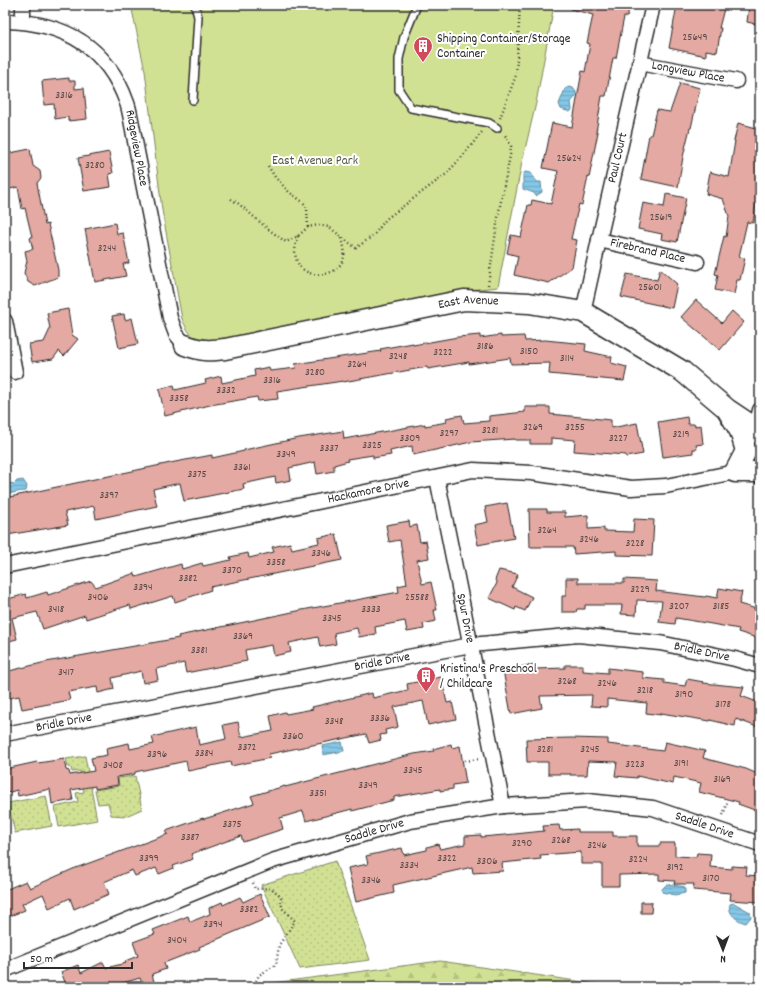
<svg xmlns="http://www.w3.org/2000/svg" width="765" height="992" font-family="Dekko,sans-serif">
  <defs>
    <pattern id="forest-firs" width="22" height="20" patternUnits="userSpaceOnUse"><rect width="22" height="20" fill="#d1e194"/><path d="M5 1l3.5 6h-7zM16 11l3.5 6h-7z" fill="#b4c180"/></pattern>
    <pattern id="garden-dots" width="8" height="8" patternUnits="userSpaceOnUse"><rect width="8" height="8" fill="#d1e194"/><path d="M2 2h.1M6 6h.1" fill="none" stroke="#b4c180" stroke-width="1.8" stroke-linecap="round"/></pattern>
    <pattern id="water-rules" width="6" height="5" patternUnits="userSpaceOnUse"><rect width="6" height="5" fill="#84c6e5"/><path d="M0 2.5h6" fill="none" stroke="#72aac5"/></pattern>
  </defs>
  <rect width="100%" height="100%" fill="#fff"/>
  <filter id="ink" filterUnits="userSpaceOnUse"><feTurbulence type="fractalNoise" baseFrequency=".025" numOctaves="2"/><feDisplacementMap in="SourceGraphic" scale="8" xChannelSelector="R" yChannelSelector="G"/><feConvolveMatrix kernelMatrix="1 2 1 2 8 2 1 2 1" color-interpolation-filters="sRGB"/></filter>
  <g filter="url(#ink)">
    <path fill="#d1e194" stroke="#7e8660" d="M131,5H554L536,103L522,162L498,287L469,290L211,341C192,339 190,336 182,319L162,210L145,71Z"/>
    <path fill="url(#forest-firs)" stroke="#7e8660" d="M440,961L617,987H249L250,986Z"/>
    <g fill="url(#garden-dots)" stroke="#7e8660">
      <path d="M85,756L97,820L59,827L55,807L78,802L76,793L84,792L80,771L72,772L71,768L68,767L66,759Z"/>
      <path d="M135,776L142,809L126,816L111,815L108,803L98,804L95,790L119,786L118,778Z"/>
      <path d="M46,796L52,826L15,833L8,803Z"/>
      <path d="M335,861L370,960L300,969L261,885Z"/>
    </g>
    <g fill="url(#water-rules)" stroke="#60889b">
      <path d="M569,87L573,88L576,92V96L571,102L572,110L570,112L561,109L559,104L565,89Z"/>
      <path d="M525,172L531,173L537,182H541L542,192L536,196L534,193L523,189V175Z"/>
      <path d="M23,480L27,486L26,491C19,491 12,493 5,495V486L10,483L14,484L17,481Z"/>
      <path d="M342,742L344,751L323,755L322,746Z"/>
      <path d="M667,884L685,887V893L675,895L662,892V889Z"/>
      <path d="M734,903L750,912L751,917L746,923C737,921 727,913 730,904Z"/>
    </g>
    <g fill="#e3a9a2" stroke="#2b2b2b">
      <path d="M572,5H630L627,17H624L616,58H613L606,96H602L596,132H598L589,178L588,177L582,205L579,204L571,239L577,240L572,267L549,283L514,275L518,256L507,253L511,235L521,237L528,205H531L532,200L551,204L558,171L543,168L552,123L572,127L582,71L585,72L590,44L587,43L593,15L571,9Z"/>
      <path d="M677,5H725L719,28H721L717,52L706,50V56L669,48Z"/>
      <path d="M749,5H760V25L747,22Z"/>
      <path d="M69,78V81H75V89L84,88L87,119L68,121V117L55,119L54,104L44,105L42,81Z"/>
      <path d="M680,83L700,88L691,128H690L683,157L678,187L641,179L649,135H651L657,110L670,112Z"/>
      <path d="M738,123L760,129V204H756L753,223L747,222L739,257L745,258L740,280H737L734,294L715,290L718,275L715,274L724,236L726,237L729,216L723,199L706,194L710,172L729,177L735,141H734Z"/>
      <path d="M30,149L33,166L40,171L41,178L37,183L45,225L48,224L58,270V277L35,286L28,282L24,273L27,261L25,251L33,249L30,238L32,237L25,208L22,209L18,187L10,189L5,163V154Z"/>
      <path d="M109,152L113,173L109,174L111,187L84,191L78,158Z"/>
      <path d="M666,194L686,198L677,242L661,239L662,234L638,229L643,203L664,207Z"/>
      <path d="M115,223L117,234L123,233L129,263L123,264L126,276L95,282L85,229Z"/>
      <path d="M660,269L677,284L672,308L621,297L627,274L657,280Z"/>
      <path d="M696,300L722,323L732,311L744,322L720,350L681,317Z"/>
      <path d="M68,309L72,335L78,339L64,356L59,351L53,359L32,362L29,344L44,342L50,329L47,313Z"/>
      <path d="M124,314L125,320L132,318L138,344L119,348L112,316Z"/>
      <path d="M480,335V338L501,335V337L524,336L525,341L545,340L586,344L585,351L612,357L611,363L627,367L624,381L549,374L550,363L511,364L510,358L469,364V362L428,369L427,367L343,382V381L277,391L278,399L258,401L257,397L210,405L165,416L159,389L174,385L175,390L206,383L205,380L221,376L222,383L255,376L254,370L269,367L270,371L296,368L295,364L381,351L380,349L413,343V345L458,337Z"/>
      <path d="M525,407H550V414L611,420V428L637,423L643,454L626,457V455L574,451L575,440L551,438V444H530V440H515V439L471,442L413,455L412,446L390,451L391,455L373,458V455L347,459L348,461L334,465V471L317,474L315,462L289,468L291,480L276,483L275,477L243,484L244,489L184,501L180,483L153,489L157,506L96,519L94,506L65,512L68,525L7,535L5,526V498L175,462L212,455V458L244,451V450L299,438L343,431L344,439L425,424V426L447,422L446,418L462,415L464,423L489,421V416L525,412Z"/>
      <path d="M687,417L688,424H695V426L701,425L703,444L696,445L697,449H693V453L663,457L658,422Z"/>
      <path d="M507,503L514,538L478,545L474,525L488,522L485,507Z"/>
      <path d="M529,509H547V512H565V517L588,515V529L604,528V531L633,532L634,519L654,520L652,556L616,555V551L574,554L573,547H530Z"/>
      <path d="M409,521L410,527L417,525L420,542L426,541L429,558L417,560L422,584L431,582L437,610H434L436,621L423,624L424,629L407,632L405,621L375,627L376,634L359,637L357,628L334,633L336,644L320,647L318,637L289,643L291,652L274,656L272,645L245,650L247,661L186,673L184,663L156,669L158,680L143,683L141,671L112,678L114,689L98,693L97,687L68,692L70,700L22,709L19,696L5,699V672L46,662L179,638L178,636L302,610L399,592L398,586L407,584L400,540L389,542L386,525Z"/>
      <path d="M336,534L342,560L210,587L211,590L175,602L173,596L131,609L130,605L86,619L85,615L43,629L37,612L12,618L17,639L5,642V606H11L8,599L26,594L27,598L47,592L48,595L91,581L96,587L135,573L136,577L181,564L182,569L202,563L203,566L231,560L230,557L248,553L249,558L274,552L272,547L290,543L292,549L319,543L318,538Z"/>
      <path d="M499,570L518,574L512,587L532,597L525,611L516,607L515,610L489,598L497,583L495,580Z"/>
      <path d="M566,578H578V583H624V579L657,581L656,591L705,597L706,596L717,598L719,588L742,592L739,604L760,610V639L738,632L739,629L706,623L676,618L675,624L659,622L662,601L637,600L636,615L621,614L622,605H585V609H577L576,612H562V596H566Z"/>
      <path d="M535,664V669L565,668V665H583V671L608,673V668L643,672V678L664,680V683L685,686L687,679L704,682L703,683L744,687L741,696L760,703V728L736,719L735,726L710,720V721L661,713V715L646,713L647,703L607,699V707L591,706L592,695L540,696L542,708L511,714L503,670Z"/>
      <path d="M441,677L447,703L452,702L456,719L428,725L423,701L394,707L398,727L385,730L386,734L380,735L381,740L369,743L366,734L269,754L270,758L231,766L230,762L188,771L186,761L135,772V774L117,777L118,785L95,789V786L71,790L73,800L52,804L50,789L18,796L17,790L7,793L5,786V769L37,762L38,763L64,759L66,770L69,771L70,775L94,771L91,758L107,755L106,748L129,743L130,749L154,744L152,737L196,727L199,745L226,739L223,725L238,722L241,737L273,731L270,716L285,712L286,714L313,709L312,707L372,693L373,698L408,690L407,684Z"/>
      <path d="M571,738L608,739V744L663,751L665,742L705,751L703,758L746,769L760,775V812L738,804L739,802L699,792L701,783L674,777L673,784L637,776V778L615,776L617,762L588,761L587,775H570L571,774H548V762H527L526,739Z"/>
      <path d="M451,744L452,748L460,746L466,783L453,785V789L440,791V789L394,797V800L352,811V809L306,821L303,811L280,818L283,829L243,842L241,836L213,846L191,854L193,859L173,866L174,868L159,874L156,868L135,876L132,870L104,882L109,894L74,909L70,898L49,908L43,894L22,904L25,910L5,918V890L26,881L30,888L73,869L168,834L166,831L203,818L204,819L254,803L251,796L285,786V787L414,754L434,751L433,749Z"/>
      <path d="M559,825L560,830L578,829V832H613V836H637V846H660V843H675V856L696,857L697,853L711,854L710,867L732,869V866L747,867L746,875L760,876V902L730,900L731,893L693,890L694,884H674L675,881L659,880V874L619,875V886H602V864H581V852L540,855L541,859L502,863L503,871L473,873L472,867L393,885L394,893L356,902L348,868L368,864L366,856L402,848L404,855L427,850V847L438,844L440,849L465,844V836L481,835V837L505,835L544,831L543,826Z"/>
      <path d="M260,894L270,917L199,947L200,949L164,963L166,969L152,974L154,982L143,986L140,978L109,987H67L61,972L78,965L81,973L103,962L106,968L126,963L125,961L138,956L133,942L155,934L153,930L188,916L190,922L210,914L209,908L222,902L223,905L240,897L243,902Z"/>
      <path d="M641,902H652L651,913H641Z"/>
    </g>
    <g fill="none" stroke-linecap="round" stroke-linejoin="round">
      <defs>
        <g id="lane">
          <path d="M417,5L404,37L399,59V90L411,108L489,123L497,128"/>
          <path d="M193,100L198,17L195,5"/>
        </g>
        <g id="street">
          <path id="s1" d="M5,21C63,22 107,46 127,103C130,111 131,121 133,130C136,148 140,165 143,183C152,228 161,273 170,318L176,334L185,345"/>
          <path d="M23,22V5"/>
          <path id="s2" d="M639,63L736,81"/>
          <path id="s3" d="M599,240L697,262"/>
          <path id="s4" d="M583,312L599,240L653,5"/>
          <path d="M5,321L15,372"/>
          <path d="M753,436L756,427L760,410"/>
          <path id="s5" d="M437,478L503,806"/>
          <path id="s6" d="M5,566L473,470L532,473L631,488L666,486L735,472"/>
          <path id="s7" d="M5,734L471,645L578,635L660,643L735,659L760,666"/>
          <path id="s8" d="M5,970L272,861L410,821L503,806L588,801L653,808L760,844"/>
        </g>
        <g id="secondary">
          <path id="s9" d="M185,345C201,351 208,351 225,349L464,300L529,303L583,312L682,371L727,409L760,431"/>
          <path d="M728,411L740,431L746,451L735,472H760"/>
        </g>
      </defs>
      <use href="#lane" stroke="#2b2b2b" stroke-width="10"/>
      <use href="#street" stroke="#2b2b2b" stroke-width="17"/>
      <use href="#secondary" stroke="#2b2b2b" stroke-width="23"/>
      <g stroke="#2b2b2b" stroke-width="2.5" stroke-dasharray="1 3" stroke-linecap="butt">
        <path d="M500,118L516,75L520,5"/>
        <path d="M268,166L275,177L289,192L303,202L307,208L308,227L319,225L329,227L356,248L374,235L386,219L445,175L461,158L482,132"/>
        <path d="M231,199L239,204L268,229L286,242L298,236L308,227"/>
        <path d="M298,236C279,291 362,283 341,238"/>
        <path d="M488,285L499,211L510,156L511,146L505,135"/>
        <path d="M465,761L478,759"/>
        <path d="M723,815L728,801"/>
        <path d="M253,883L255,889L271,888L281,896L282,908L295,921L279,945L276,965L259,975L253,987"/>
      </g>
      <use href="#lane" stroke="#fff" stroke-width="7"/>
      <use href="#street" stroke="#fff" stroke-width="14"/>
      <use href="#secondary" stroke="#fff" stroke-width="20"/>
    </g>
  </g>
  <defs>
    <symbol id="building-pin" viewBox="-11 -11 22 30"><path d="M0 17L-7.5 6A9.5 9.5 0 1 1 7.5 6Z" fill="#d1495b" stroke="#fff"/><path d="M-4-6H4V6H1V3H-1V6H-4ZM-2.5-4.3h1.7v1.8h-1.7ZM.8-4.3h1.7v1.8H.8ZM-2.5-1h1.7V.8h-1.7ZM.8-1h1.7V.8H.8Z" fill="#fff"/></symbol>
  </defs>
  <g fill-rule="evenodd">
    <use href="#building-pin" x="412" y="35" width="22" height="30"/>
    <use href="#building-pin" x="415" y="665" width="22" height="30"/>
  </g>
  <g text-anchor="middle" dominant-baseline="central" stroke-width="4" stroke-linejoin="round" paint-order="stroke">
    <g font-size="11" fill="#594a49">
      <text x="695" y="38">25649</text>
      <text x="64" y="96">3316</text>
      <text x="569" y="159">25624</text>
      <text x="95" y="166">3280</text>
      <text x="661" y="218">25619</text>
      <text x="107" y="249">3244</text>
      <text x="650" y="288">25601</text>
      <text x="485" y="347">3186</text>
      <text x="529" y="352">3150</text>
      <text x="443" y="353">3222</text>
      <text x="398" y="357">3248</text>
      <text x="567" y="359">3114</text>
      <text x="357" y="365">3264</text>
      <text x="315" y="373">3280</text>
      <text x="272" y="381">3316</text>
      <text x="226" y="391">3332</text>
      <text x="179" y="399">3358</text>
      <text x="533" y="428">3269</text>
      <text x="575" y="428">3255</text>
      <text x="490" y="431">3281</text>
      <text x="449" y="434">3297</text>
      <text x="681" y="435">3219</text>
      <text x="410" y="439">3309</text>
      <text x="618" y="439">3227</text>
      <text x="372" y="446">3325</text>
      <text x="329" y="449">3337</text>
      <text x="286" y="455">3349</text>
      <text x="242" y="468">3361</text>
      <text x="197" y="475">3375</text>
      <text x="109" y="496">3397</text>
      <text x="547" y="531">3264</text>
      <text x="589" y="540">3246</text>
      <text x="635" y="544">3228</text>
      <text x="321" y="554">3346</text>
      <text x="276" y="563">3358</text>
      <text x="232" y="571">3370</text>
      <text x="188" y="579">3382</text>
      <text x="143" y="588">3394</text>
      <text x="640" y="590">3229</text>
      <text x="98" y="598">3406</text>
      <text x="417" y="598">25588</text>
      <text x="679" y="607">3207</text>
      <text x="721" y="607">3185</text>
      <text x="56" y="610">3418</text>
      <text x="371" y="610">3333</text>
      <text x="332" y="619">3345</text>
      <text x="243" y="637">3369</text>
      <text x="199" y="651">3381</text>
      <text x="66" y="673">3417</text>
      <text x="567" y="682">3268</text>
      <text x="607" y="684">3246</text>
      <text x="645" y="691">3218</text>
      <text x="684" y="695">3190</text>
      <text x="723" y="705">3178</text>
      <text x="380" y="719">3336</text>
      <text x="334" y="722">3348</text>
      <text x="293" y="737">3360</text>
      <text x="247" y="748">3372</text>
      <text x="545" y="750">3281</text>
      <text x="590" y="750">3245</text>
      <text x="204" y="754">3384</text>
      <text x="157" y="755">3396</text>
      <text x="681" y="764">3191</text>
      <text x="635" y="765">3223</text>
      <text x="113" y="766">3408</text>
      <text x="413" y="771">3345</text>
      <text x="722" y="780">3169</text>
      <text x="368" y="786">3349</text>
      <text x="318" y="794">3351</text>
      <text x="232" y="825">3375</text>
      <text x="190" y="838">3387</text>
      <text x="561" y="841">3268</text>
      <text x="522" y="844">3290</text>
      <text x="597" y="846">3246</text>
      <text x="149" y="859">3399</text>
      <text x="447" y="859">3322</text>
      <text x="638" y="860">3224</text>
      <text x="487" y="862">3306</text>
      <text x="409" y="866">3334</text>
      <text x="675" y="868">3192</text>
      <text x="711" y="879">3170</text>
      <text x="371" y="881">3346</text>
      <text x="249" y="910">3382</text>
      <text x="213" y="925">3394</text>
      <text x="177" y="941">3404</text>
    </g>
    <g font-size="13" fill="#2b2b2b" stroke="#fff" text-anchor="start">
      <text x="437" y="39">Shipping Container/Storage<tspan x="437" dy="15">Container</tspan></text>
      <text x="440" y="669">Kristina's Preschool<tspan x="440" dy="15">/ Childcare</tspan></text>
    </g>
    <g font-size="13" fill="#2b2b2b" stroke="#fff">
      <text stroke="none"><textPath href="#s2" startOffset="50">Longview Place</textPath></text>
      <text stroke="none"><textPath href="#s1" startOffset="204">Ridgeview Place</textPath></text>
      <text stroke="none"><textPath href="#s4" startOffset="158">Paul Court</textPath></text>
      <text stroke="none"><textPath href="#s3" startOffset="50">Firebrand Place</textPath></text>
      <text stroke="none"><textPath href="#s9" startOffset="289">East Avenue</textPath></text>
      <text stroke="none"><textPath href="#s6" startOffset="371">Hackamore Drive</textPath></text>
      <text stroke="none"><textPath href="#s5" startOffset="143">Spur Drive</textPath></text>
      <text stroke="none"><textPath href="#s7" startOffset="707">Bridle Drive</textPath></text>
      <text stroke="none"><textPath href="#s7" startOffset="384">Bridle Drive</textPath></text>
      <text stroke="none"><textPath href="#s7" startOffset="60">Bridle Drive</textPath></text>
      <text stroke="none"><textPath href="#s8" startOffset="731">Saddle Drive</textPath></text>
      <text stroke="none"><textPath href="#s8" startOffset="395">Saddle Drive</textPath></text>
    </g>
    <g font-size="13" fill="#545845" stroke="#fff">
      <text x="315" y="161">East Avenue Park</text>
    </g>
  </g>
  <rect width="765" height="992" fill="none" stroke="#fff" stroke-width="20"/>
  <rect x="10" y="10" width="745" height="972" fill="none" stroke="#2b2b2b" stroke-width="1.5" filter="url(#ink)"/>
  <g transform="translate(723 950) rotate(179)" stroke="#ffffff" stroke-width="3" paint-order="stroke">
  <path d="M0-3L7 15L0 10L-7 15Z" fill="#2b2b2b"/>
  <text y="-6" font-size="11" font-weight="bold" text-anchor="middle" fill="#2b2b2b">N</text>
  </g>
  <path d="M24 962v6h108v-6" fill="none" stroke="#2b2b2b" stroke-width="2"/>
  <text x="30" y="962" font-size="12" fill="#2b2b2b" stroke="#ffffff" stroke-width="3" paint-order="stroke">50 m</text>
</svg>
